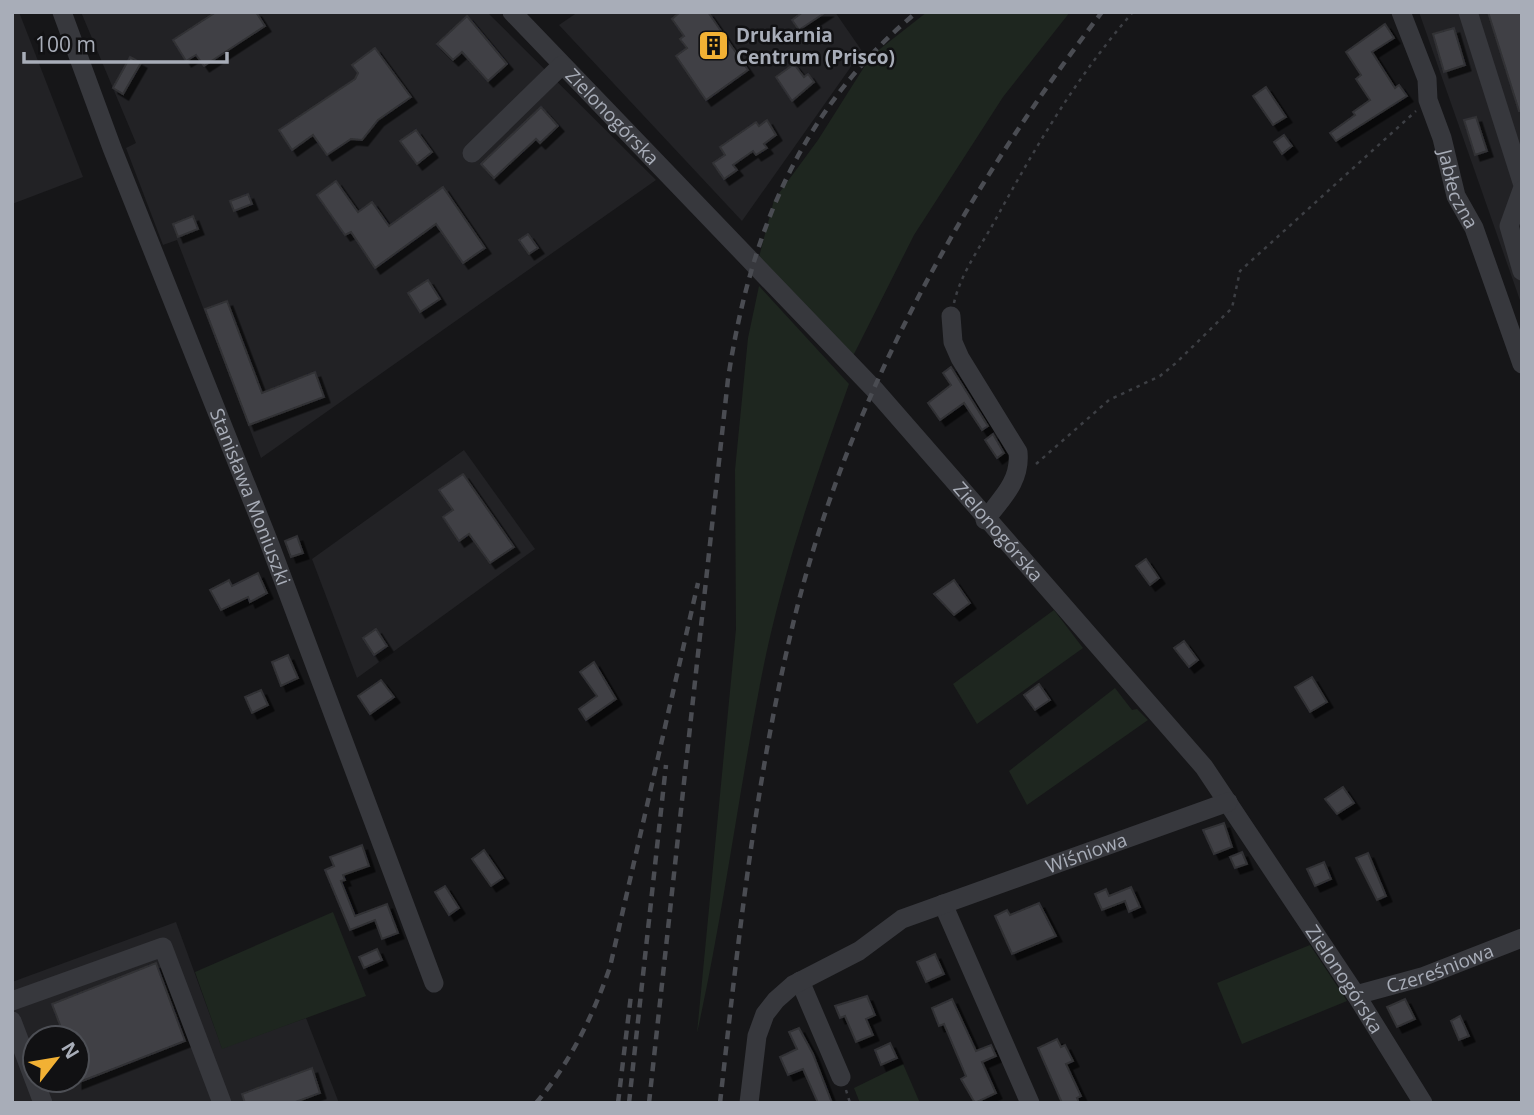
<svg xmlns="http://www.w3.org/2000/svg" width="1534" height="1115" font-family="'Open Sans',sans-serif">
  <defs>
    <filter id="shadow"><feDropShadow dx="5.5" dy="5.5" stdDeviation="0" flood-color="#0009"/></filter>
  </defs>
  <rect width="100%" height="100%" fill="#161618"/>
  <g fill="#222225" fill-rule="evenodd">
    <path d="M12,12H19L83,177L12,204Z"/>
    <path d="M81,12H487L656,180L261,458L177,240L163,245L126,148L136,143Z"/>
    <path d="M578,12H835L862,51L742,221L559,25Z"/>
    <path d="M1419,12H1522V306L1473,166Z"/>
    <path d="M464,450L535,549L357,678L312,559Z"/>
    <path d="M176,922L222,1048L306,1018L339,1103H12V982ZM35,1038H77V1080H35Z"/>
  </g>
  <g fill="#1e261f">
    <path d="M927,12H1070L1003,97L914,235L853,356L759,257L774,200L818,140L871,56Z"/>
    <path d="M759,286L849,384C814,481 781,577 761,679C738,797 723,916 697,1033L736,629L735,470L748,338Z"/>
    <path d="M1054,610L1083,648L977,724L953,684Z"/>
    <path d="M1115,688L1132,710L1137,709L1148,720L1027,805L1009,771Z"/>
    <path d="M333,912L366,996L222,1049L195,972Z"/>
    <path d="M1310,945L1347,1001L1242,1044L1217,983Z"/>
    <path d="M903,1064L920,1103H860L854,1088Z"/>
  </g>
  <g fill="#404145" stroke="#303034" stroke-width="2" filter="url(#shadow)">
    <path d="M216,12H256L265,26L204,66L196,55L186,61L173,40Z"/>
    <path d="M680,12H708L748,70L706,100L676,56L687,48L680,39L684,36L672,19Z"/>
    <path d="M803,12H826L799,30L792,20Z"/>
    <path d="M1488,12H1522V111H1519Z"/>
    <path d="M467,16L507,64L488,81L462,52L453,60L437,44Z"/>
    <path d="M1385,24L1394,38L1372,52L1395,88L1399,85L1407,96L1336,141L1330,133L1355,115L1353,112L1370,100L1356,79L1361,75L1346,52Z"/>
    <path d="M1454,28L1465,65L1444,72L1433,34Z"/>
    <path d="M375,48L411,97L378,120L362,140L351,139L327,155L313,135L292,150L279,130L355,79L358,73L352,65Z"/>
    <path d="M130,57L141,63L123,94L113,88Z"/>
    <path d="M794,64L804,77L808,74L814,82L792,101L776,77Z"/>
    <path d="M1266,87L1286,117L1273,125L1253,96Z"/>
    <path d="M541,107L558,126L540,143L536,139L494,178L481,164Z"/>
    <path d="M1476,117L1487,151L1475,155L1464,120Z"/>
    <path d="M767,120L776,135L764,144L767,148L756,155L753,151L733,165L737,170L724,179L713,163L725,155L720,147L756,122L759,126Z"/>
    <path d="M416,130L432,152L417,164L400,141Z"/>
    <path d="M1284,135L1292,146L1282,154L1274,142Z"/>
    <path d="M336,181L358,212L372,202L389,226L443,187L485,248L463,263L436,224L375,268L351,232L345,235L317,195Z"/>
    <path d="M248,194L252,204L234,211L230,201Z"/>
    <path d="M193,216L198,229L178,237L173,224Z"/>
    <path d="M528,234L538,248L529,254L519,240Z"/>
    <path d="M428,280L440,299L420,312L408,293Z"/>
    <path d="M227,301L262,393L315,372L324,397L249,425L205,309Z"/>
    <path d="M951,367L988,426L982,430L964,403L940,420L928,403L951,385L943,373Z"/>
    <path d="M993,434L1004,453L997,458L985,440Z"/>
    <path d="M463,474L514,547L490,563L469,534L459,541L443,517L453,510L439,490Z"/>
    <path d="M297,536L303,553L291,557L285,541Z"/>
    <path d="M1146,559L1159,578L1150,585L1136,566Z"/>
    <path d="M258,573L267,593L250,602L248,597L221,610L210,590L229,580L232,586Z"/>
    <path d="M954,580L970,603L954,615L934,594Z"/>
    <path d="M376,629L387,646L374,655L363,638Z"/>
    <path d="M1184,641L1198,660L1189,667L1174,648Z"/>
    <path d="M288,655L298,678L281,686L272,662Z"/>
    <path d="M594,662L616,699L586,720L579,709L597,696L580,672Z"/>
    <path d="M1312,677L1327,702L1310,712L1295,687Z"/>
    <path d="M381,680L394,697L370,714L358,696Z"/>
    <path d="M1039,684L1050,700L1035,710L1024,695Z"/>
    <path d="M261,690L268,705L252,713L245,697Z"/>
    <path d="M1343,787L1354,803L1337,814L1325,799Z"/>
    <path d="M1224,823L1232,847L1214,854L1203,830Z"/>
    <path d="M362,845L369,866L343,875L345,880L341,881L355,916L387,904L398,933L382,939L375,920L350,930L325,870L334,866L330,857Z"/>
    <path d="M484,850L503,878L491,886L472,859Z"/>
    <path d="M1242,852L1247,864L1235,868L1230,857Z"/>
    <path d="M1368,853L1386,896L1377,900L1356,858Z"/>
    <path d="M1324,862L1331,879L1315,886L1307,869Z"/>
    <path d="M445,886L459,908L449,915L435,892Z"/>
    <path d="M1131,887L1140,907L1129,912L1125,901L1102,910L1095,894L1106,889L1109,896Z"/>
    <path d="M1039,903L1056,936L1012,954L995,916L1007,910L1010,915Z"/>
    <path d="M377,949L382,960L364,968L359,957Z"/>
    <path d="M935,954L944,974L926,982L917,962Z"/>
    <path d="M156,963L185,1041L77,1083V1038H65L52,1004Z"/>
    <path d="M867,996L875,1015L866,1019L873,1035L856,1042L845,1016L840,1018L835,1006Z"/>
    <path d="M952,999L976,1051L991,1045L996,1056L982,1062L996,1093L975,1103L961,1079L966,1076L944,1024L939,1026L932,1008Z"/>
    <path d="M1405,999L1415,1019L1397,1027L1387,1007Z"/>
    <path d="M1460,1016L1469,1036L1459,1040L1451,1021Z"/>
    <path d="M799,1028L813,1054L832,1103H818L803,1069L788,1075L780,1057L797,1049L789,1032Z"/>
    <path d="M1057,1039L1061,1047L1065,1045L1073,1061L1066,1064L1081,1096L1077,1098L1079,1103H1062L1038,1048Z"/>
    <path d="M890,1043L897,1058L881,1065L875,1050Z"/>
    <path d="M312,1068L320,1093L293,1103H245L242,1094Z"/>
  </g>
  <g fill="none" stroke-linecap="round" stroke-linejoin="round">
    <g stroke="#3d3f44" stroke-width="2.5" stroke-dasharray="3.5 5" stroke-linecap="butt">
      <path d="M954,303C960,276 978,250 992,226C1033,151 1076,77 1133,12"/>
      <path d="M1036,464L1109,400L1160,376L1176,363L1232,308L1240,271L1416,111"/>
      <path d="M846,1090L850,1103"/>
    </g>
    <g stroke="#37383d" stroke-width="19">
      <path id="s1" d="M62,12L112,148L270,545L434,983"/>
      <path id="s2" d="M512,12L874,389L1204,767L1356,995L1423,1103"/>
      <path id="s3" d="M1401,12L1427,79L1428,100L1442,138L1456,196L1474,228L1522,364"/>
      <path d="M1468,12L1522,182"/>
      <path d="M472,153L562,65"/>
      <path d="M1522,190L1509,226L1522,271"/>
      <path d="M951,316L953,342L960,358L1018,452C1021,481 1002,498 985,520"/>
      <path d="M943,904L1030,1103"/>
      <path d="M800,981L841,1077"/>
      <path id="s4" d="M1356,995L1422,977L1522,938"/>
      <path d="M12,1001L163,947L222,1103"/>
      <path d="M12,1021L43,1103"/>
      <path id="s5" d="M749,1103L757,1036L765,1014L776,1000L793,985L859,951L902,919L1228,802"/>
    </g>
    <g stroke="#4a4c52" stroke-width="4.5" stroke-dasharray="9 7" stroke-linecap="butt">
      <path d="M536,1103C570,1063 593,1016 610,967L698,583"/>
      <path d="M618,1103L631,995"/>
      <path d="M629,1103L666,765"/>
      <path d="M649,1103L728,379C750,233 801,108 917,12"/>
      <path d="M720,1103C738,942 755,782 793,624C847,400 963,194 1102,12"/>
    </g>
  </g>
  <defs>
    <symbol id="building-square" viewBox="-11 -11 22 22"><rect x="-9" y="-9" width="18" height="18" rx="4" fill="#f2b134" stroke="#111113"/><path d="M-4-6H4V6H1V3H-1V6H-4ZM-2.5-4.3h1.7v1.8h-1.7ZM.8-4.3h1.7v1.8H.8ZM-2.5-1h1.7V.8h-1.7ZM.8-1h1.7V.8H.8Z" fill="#111"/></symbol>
  </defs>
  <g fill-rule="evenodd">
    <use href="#building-square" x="696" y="28" width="35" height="35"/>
  </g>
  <g text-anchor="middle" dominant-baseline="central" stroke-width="5" stroke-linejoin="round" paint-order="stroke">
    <g font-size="19" font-weight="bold" fill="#a8adb8" stroke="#111113" text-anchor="start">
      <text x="736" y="35">Drukarnia<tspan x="736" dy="22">Centrum (Prisco)</tspan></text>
    </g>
    <g font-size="19" fill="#a8adb8" stroke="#111113">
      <text stroke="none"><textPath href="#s2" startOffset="145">Zielonogórska</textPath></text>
      <text stroke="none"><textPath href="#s3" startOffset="187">Jabłeczna</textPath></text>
      <text stroke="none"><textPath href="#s1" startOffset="520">Stanisława Moniuszki</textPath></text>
      <text stroke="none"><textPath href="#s2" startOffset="712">Zielonogórska</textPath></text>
      <text stroke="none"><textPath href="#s5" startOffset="455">Wiśniowa</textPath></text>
      <text stroke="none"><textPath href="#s4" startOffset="88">Czereśniowa</textPath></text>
      <text stroke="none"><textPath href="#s2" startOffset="1279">Zielonogórska</textPath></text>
    </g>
  </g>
  <rect width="1534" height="1115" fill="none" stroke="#a8adb8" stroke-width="28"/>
  <g transform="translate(56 1059) rotate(59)"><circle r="33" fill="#111113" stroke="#4d4f55" stroke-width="2"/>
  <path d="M0-5L12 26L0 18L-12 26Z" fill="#f2b134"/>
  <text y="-10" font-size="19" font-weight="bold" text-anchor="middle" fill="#a8adb8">N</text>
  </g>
  <path d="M24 52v10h203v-10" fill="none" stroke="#a8adb8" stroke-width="3.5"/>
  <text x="35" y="52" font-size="21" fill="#a8adb8" stroke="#111113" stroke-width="5" paint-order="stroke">100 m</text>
</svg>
